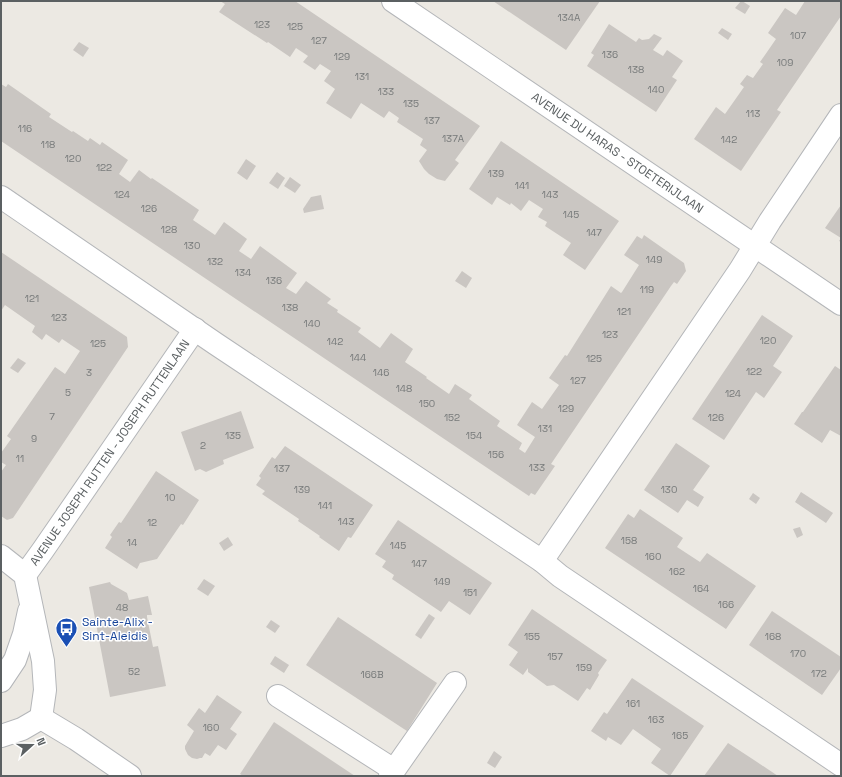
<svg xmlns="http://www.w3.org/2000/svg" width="842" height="777" font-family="'Space Grotesk',sans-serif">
  <rect width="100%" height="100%" fill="#ece9e3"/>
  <g fill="#cac6c2">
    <path d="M220,1H295L480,126L455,160L459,163L445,181L437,179L429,174L424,169L419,161L427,150L420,145L423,139L397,122L399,118L389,111L384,118L361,103L351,119L326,103L335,89L324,81L331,71L320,64L315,70L303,62L308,56L296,48L290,57L268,42L267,43L219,12L225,4Z"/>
    <path d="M493,1H600L566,50Z"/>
    <path d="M741,1H742L750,6L745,14L735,8Z"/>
    <path d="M805,1H841V16L777,110L781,112L741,171L694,139L716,107L725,114L744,87L740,84L747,75L753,78L763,64L760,62L776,39L768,33L785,8L796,15Z"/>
    <path d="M609,24L636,42L639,38L642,40L649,39L654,34L662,38L653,50L663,56L667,50L683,61L672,77L677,80L656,112L587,66L594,55L591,53Z"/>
    <path d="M722,28L732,34L728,40L718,33Z"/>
    <path d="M79,42L89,48L83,57L73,50Z"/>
    <path d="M1,84L6,87L8,84L51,114L49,117L72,132L73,131L88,141L90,138L100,145L102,142L128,160L119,174L130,182L139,170L151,179L152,178L199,210L193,220L215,235L224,222L247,239L239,251L251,259L260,246L297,273L286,288L296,294L306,281L331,299L327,303L338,310L337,312L361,328L358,332L380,348L391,333L413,349L405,362L427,377L426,378L449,394L455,384L472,395L469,399L500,421L497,426L522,443L519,449L525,453L535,437L517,425L532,402L542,409L559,385L549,378L565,355L567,356L611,286L621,293L622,292L639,265L624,255L637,236L642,239L644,235L684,263L686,271L677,284L674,282L671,286L551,464L555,466L535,495L531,493L529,496L1,141Z"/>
    <path d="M501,141L619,221L585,270L563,255L571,243L545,226L547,222L538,217L543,209L529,200L521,211L511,203L510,205L497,197L492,205L469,189Z"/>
    <path d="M246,159L256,166L247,180L237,173Z"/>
    <path d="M277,172L285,178L278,189L269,183Z"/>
    <path d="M290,177L301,185L295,193L284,186Z"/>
    <path d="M321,195L324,209L304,213L303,209L311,197Z"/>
    <path d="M841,205V242L839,241L841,238L825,228Z"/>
    <path d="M1,252L127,337L128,347L13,518L7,520L1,516V472L6,465L1,462V453L11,439L7,436L55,367L65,374L80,351L62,339L59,343L46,334L42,340L32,332L35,326L5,305L1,311Z"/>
    <path d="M462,271L472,278L466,288L455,281Z"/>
    <path d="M762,315L793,336L773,366L782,372L764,398L756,392L724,440L692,419Z"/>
    <path d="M18,358L26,363L18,373L10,368Z"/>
    <path d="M835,366L841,370V436L830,430L822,443L794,424L802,412H803Z"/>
    <path d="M241,411L254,448L223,460L224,464L206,472L200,469L195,471L181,432Z"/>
    <path d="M676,443L710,466L693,490L704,497L698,507L687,500L678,513L644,490Z"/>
    <path d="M285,446L373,505L351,538L348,537L339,551L319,537L320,536L298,521L299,519L262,494L265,491L256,485L261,478L259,476L272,457L275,459Z"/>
    <path d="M156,471L199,500L183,525L181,524L157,559L140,563L137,569L105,548L112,537L110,535L119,522L121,523L123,520Z"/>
    <path d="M801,492L833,513L826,523L795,502Z"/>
    <path d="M753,493L760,498L756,504L749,499Z"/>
    <path d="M640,509L683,538L677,547L700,562L707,553L756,586L726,629L605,548L628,514L634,518Z"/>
    <path d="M398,520L492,583L470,615L449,601L441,612L392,579L394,575L382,567L386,561L375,554Z"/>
    <path d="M800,527L803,535L797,538L793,529Z"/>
    <path d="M228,537L233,545L224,551L219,543Z"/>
    <path d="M204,579L215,586L208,596L197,589Z"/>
    <path d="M110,582L111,584L127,593L129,600L148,596L152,615H147V617L153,647L158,646L166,686L110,697L89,587Z"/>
    <path d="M532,609L607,660L598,673L599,675L590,690L587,688L578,701L554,685L547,686L528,672V668L523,675L509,665L518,652L508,645Z"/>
    <path d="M772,611L841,657V668L822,695L749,645Z"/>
    <path d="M429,614L435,618L421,639L415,635Z"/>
    <path d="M338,617L437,683L407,731L306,665Z"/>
    <path d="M271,620L280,626L275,633L266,627Z"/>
    <path d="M275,656L289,665L284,673L270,664Z"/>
    <path d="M632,678L704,726L670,776L651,763L661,749L633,729L621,745L608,737L606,741L591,731L604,712L607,714Z"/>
    <path d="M217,695L242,712L230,729L237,734L226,750L218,745L210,756L205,753L202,758H200L197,759L192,758L188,755L185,749V746L194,731L187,725L199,708L205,713Z"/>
    <path d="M274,722L355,776H243L240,774Z"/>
    <path d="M728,743L754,760L778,776H704Z"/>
    <path d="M494,751L502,757L495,768L487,763Z"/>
  </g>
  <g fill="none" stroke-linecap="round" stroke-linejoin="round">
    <defs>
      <g id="minor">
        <path id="s1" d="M393,1L841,304"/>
        <path d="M1,197L216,344L542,561L560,576L841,765"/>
        <path d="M1,556L25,575L43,661L45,690L41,718"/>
        <path d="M542,561L740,270L770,221L841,115"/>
        <path id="s2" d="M25,575L43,550L195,329"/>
        <path d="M1,681L15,660L24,634L29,611"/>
        <path d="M278,696L394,770"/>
        <path d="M41,718L76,739L130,776"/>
        <path d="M1,736L22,729L41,718"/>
        <path d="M390,776L455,683"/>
      </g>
    </defs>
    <use href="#minor" stroke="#b4b6b9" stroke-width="24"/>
    <use href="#minor" stroke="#fff" stroke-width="22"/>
  </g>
  <defs>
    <symbol id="bus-pin" viewBox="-11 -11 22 30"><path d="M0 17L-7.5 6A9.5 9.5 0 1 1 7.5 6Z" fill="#1a4fb4" stroke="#fff"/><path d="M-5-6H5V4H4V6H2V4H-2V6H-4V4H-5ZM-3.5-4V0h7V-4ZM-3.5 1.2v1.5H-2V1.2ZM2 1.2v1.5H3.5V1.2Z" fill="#fff"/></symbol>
  </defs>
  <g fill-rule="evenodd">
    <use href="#bus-pin" x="54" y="616" width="25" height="34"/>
  </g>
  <g text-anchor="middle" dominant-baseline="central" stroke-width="3" stroke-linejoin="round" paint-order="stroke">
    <g font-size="10" fill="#777a7a">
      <text x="569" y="17">134A</text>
      <text x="262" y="24">123</text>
      <text x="295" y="26">125</text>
      <text x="798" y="35">107</text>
      <text x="319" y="40">127</text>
      <text x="610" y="54">136</text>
      <text x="342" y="56">129</text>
      <text x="785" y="62">109</text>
      <text x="636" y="69">138</text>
      <text x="362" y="76">131</text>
      <text x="656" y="89">140</text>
      <text x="386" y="91">133</text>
      <text x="411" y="103">135</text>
      <text x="753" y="113">113</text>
      <text x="432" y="120">137</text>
      <text x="25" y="128">116</text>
      <text x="453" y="138">137A</text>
      <text x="729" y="139">142</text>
      <text x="48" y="144">118</text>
      <text x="73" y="158">120</text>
      <text x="104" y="167">122</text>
      <text x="496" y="173">139</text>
      <text x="522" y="185">141</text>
      <text x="122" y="194">124</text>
      <text x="550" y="194">143</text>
      <text x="149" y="208">126</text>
      <text x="571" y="214">145</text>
      <text x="169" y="229">128</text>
      <text x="594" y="232">147</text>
      <text x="192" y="245">130</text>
      <text x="654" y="259">149</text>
      <text x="215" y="261">132</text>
      <text x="243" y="272">134</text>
      <text x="274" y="280">136</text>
      <text x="647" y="289">119</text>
      <text x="32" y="298">121</text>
      <text x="290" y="307">138</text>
      <text x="624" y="311">121</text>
      <text x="59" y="317">123</text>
      <text x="312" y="323">140</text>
      <text x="610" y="334">123</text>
      <text x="768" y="340">120</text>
      <text x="335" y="341">142</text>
      <text x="98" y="343">125</text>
      <text x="358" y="357">144</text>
      <text x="594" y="358">125</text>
      <text x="754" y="371">122</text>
      <text x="89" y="372">3</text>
      <text x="381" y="372">146</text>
      <text x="578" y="380">127</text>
      <text x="404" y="388">148</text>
      <text x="68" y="392">5</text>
      <text x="733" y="393">124</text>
      <text x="427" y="403">150</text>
      <text x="566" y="408">129</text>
      <text x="52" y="416">7</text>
      <text x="452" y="417">152</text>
      <text x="716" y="417">126</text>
      <text x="545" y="428">131</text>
      <text x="233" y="435">135</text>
      <text x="474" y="435">154</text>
      <text x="34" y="438">9</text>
      <text x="203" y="445">2</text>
      <text x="496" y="454">156</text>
      <text x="20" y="458">11</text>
      <text x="537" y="467">133</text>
      <text x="282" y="468">137</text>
      <text x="302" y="489">139</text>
      <text x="669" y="489">130</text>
      <text x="170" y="497">10</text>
      <text x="325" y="505">141</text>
      <text x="346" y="521">143</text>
      <text x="152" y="522">12</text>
      <text x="629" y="540">158</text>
      <text x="132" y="542">14</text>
      <text x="398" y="545">145</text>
      <text x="653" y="556">160</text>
      <text x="419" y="563">147</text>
      <text x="677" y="571">162</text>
      <text x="442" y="581">149</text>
      <text x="701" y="588">164</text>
      <text x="470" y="592">151</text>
      <text x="726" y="604">166</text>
      <text x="122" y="607">48</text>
      <text x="532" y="636">155</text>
      <text x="773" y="636">168</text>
      <text x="798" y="653">170</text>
      <text x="555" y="656">157</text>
      <text x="584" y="667">159</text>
      <text x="134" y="671">52</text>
      <text x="819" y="673">172</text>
      <text x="372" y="674">166B</text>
      <text x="633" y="703">161</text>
      <text x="656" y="719">163</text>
      <text x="211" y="727">160</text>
      <text x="680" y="735">165</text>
    </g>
    <g font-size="12" fill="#5b6062" stroke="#fff">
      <text stroke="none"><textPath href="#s1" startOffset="271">AVENUE DU HARAS - STOETERIJLAAN</textPath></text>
      <text stroke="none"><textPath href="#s2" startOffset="149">AVENUE JOSEPH RUTTEN - JOSEPH RUTTENLAAN</textPath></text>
    </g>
    <g font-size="12" fill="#164399" stroke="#fff" text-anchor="start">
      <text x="82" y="622">Sainte-Alix -<tspan x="82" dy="14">Sint-Aleidis</tspan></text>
    </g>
  </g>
  <rect width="842" height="777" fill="none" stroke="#5b6062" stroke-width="4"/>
  <g transform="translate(32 745) rotate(69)" stroke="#ffffff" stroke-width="3" paint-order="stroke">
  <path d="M0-3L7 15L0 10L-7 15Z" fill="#5b6062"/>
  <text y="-6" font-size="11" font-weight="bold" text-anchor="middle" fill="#5b6062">N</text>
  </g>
</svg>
